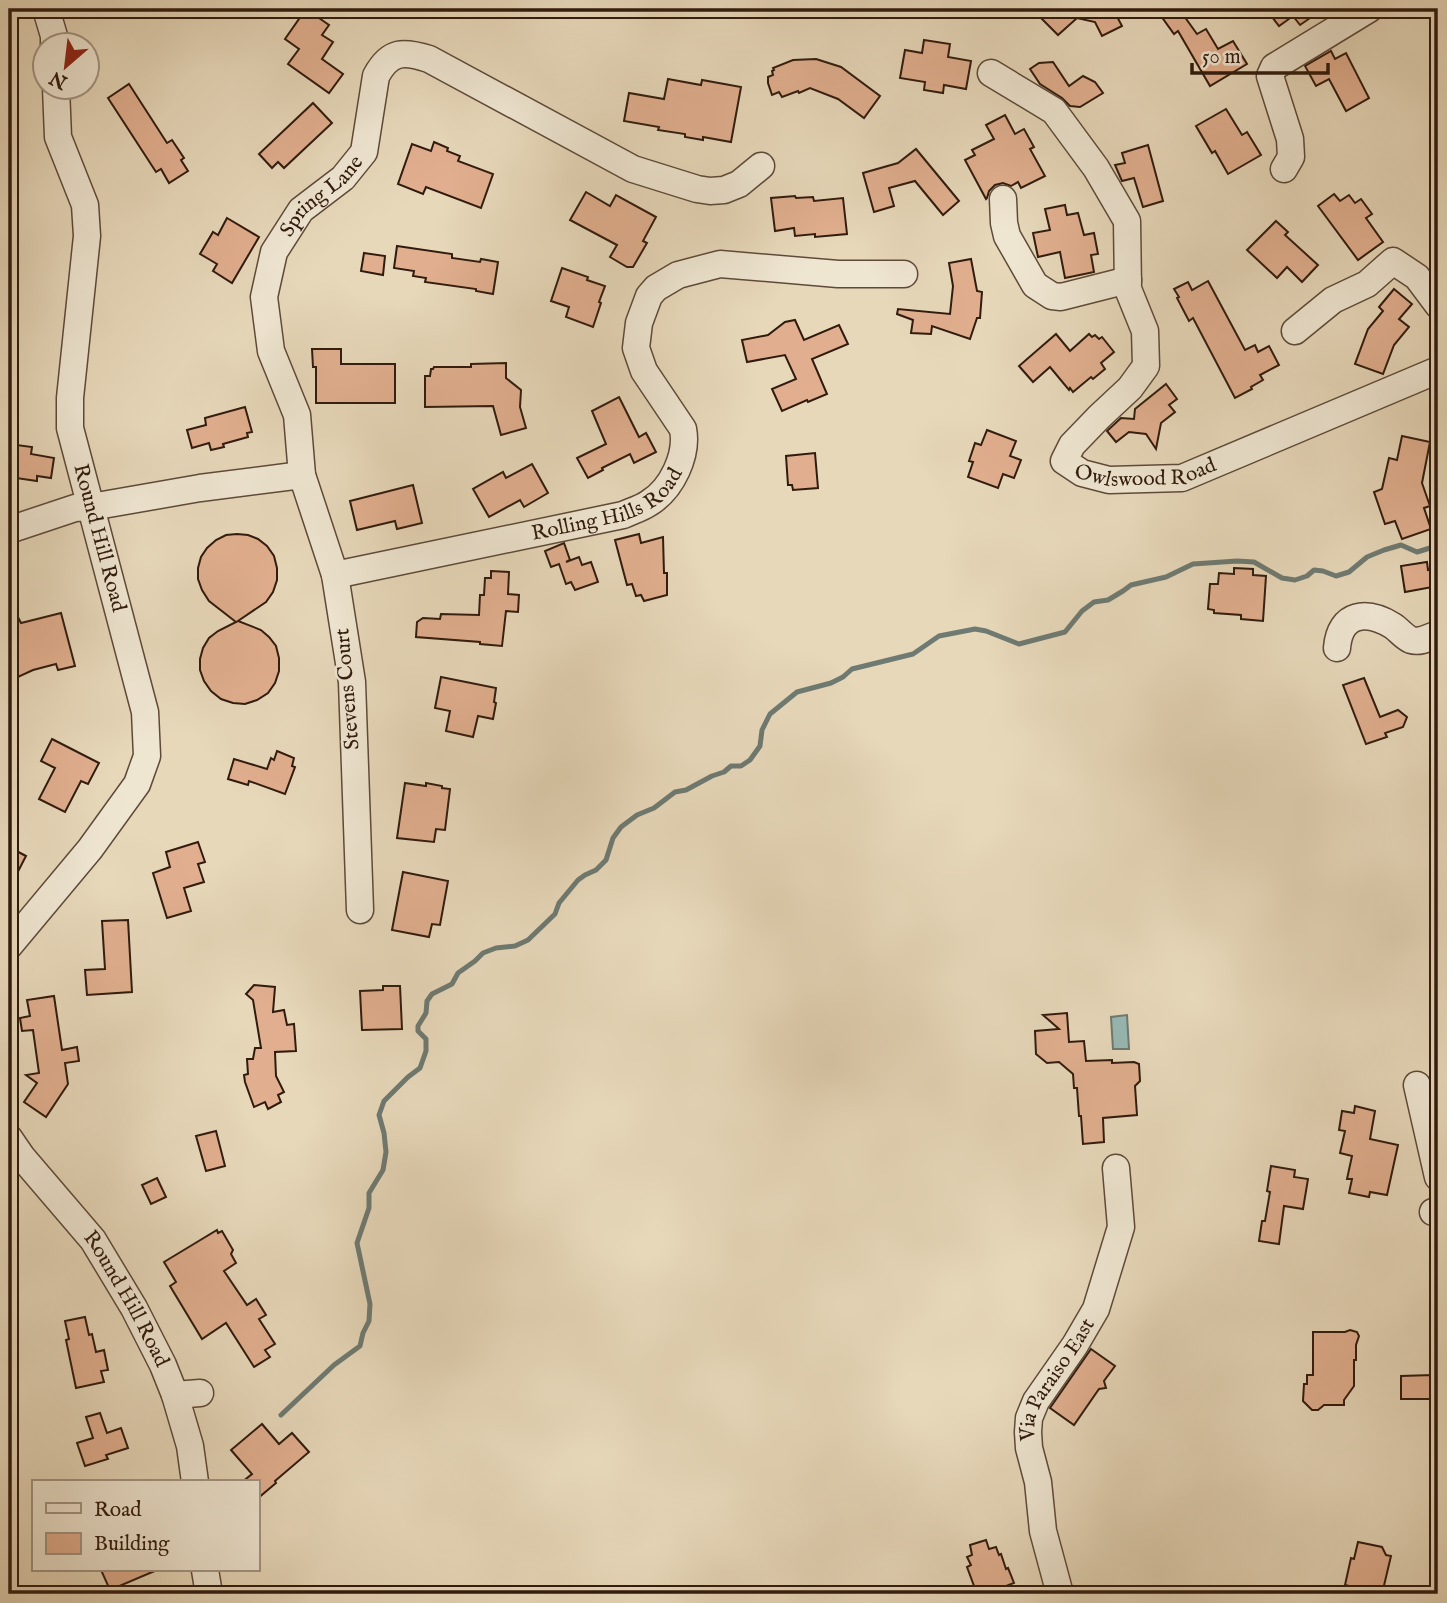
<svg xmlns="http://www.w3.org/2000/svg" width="1447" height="1603" font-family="'IM FELL English',serif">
  <rect width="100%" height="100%" fill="#e7d8ba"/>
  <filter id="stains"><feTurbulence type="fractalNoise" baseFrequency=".00286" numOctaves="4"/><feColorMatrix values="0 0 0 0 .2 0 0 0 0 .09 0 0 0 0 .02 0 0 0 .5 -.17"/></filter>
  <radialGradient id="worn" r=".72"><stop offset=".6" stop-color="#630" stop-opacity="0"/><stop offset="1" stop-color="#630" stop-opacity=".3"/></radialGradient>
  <path fill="#97b9b5" stroke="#6e7a72" stroke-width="2" d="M1127,1015L1129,1049H1113L1111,1017Z"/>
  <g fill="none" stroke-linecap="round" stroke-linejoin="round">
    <path stroke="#6e7a72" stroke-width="5" d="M281,1415L334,1365L360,1346L363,1333L369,1321L370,1304L357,1243L369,1208V1193L383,1170L386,1152L384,1133L379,1115L384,1101L408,1077L420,1068L426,1051V1039L418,1031V1026L426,1013L427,1001L432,994L452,984L458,973L475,961L483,953L496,948L515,946L528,940L555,914L559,903L578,880L585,875L596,870L606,860L613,838L621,827L637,815L654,808L675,792L686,790L712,776L724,772L731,766H741L750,760L760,746L762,730L770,714L797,692L831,683L843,677L852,669L913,654L939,636L975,629L986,631L1019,644L1065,632L1082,611L1094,602L1108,600L1123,591L1131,585L1166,577L1193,564L1237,561L1254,562L1282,578L1295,580L1307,576L1314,570L1323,571L1336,576L1349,572L1367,557L1384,550L1401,545L1417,552L1430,548L1438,542"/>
  </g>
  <g fill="#e1af8f" stroke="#311b0e" stroke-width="2">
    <path d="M306,9L329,25L322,35L333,42L322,59L343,74L329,93L288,64L299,49L285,39Z"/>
    <path d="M1032,9H1113L1122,26L1102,36L1095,22L1077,18L1058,35Z"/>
    <path d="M1156,9H1179L1197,34L1206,29L1218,49L1233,41L1247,64L1210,86L1178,31L1174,34Z"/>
    <path d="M1266,9H1323L1300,25L1293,16L1279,26Z"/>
    <path d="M924,40L950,44L948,57L971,61L966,89L944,85L943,93L924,90L925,82L900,78L905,50L922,53Z"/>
    <path d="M1331,51L1335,59L1346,53L1369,98L1346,111L1329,79L1316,86L1305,66Z"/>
    <path d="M816,59L841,67L880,96L864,118L838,99L810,88L799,93L798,91L782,97L779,92L772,95L768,83V77L773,75L772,71L774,70L773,68L793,60Z"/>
    <path d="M1053,62L1069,86L1083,76L1095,82L1103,93L1080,107L1070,106L1062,98L1040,84L1030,69L1039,63Z"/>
    <path d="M668,79L701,85L702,80L741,87L731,142L703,137V140L685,137V134L658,130L659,127L624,121L629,93L664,99Z"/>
    <path d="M129,84L167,143L172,140L184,158L181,160L188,171L169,183L161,169L156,172L108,98Z"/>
    <path d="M313,103L332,123L284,168L278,162L272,168L259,154Z"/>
    <path d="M1226,109L1242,135L1247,132L1261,155L1228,174L1215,151L1212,153L1196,126Z"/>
    <path d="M1005,115L1015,134L1024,129L1034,147L1030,149L1045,176L1021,188L1018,182L1011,186L1003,183L995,185L989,191L987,198L986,199L965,160L975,155L972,150L994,139L986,125Z"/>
    <path d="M434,142L448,148L447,151L460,156L458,161L493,174L481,208L426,187L423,194L398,184L412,144L431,151Z"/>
    <path d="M1148,145L1163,201L1143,207L1134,178L1122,181L1115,165L1125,163L1122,153Z"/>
    <path d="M916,149L959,201L943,215L915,181L889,188L894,206L874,212L863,173L898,163Z"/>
    <path d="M586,192L610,206L616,195L656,217L643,241L647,243L633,267H627L610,257L617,245L570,220Z"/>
    <path d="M1334,194L1340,201L1349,195L1355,203L1361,199L1372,214L1366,218L1383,242L1358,260L1318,206Z"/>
    <path d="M795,196L796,198L813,197L814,201L843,198L847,234L815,237V234L795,236L794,228L775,231L771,198Z"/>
    <path d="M1065,205L1067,215L1078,213L1084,235L1094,233L1098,254L1091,255L1094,272L1065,278L1060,252L1038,257L1033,233L1050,230L1045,209Z"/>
    <path d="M227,218L259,237L232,283L213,271L217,264L200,254L213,232L218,235Z"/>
    <path d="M1276,221L1288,232L1285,235L1318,265L1302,282L1287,267L1277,278L1247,250Z"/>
    <path d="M397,246L452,254V258L480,262L481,259L498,262L493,294L476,291V289L425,282L426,278L413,276L414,271L394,268Z"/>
    <path d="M364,253L385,256L383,275L361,271Z"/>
    <path d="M971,259L977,291L982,292L980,318H977L970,339L932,326L931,334L911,333L913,320L897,314L898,309L950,314L953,286L949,263Z"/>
    <path d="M562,268L588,277L587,280L605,286L599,302L601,303L593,327L566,317L569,307L551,301Z"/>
    <path d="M1208,281L1245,350L1255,345L1258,352L1269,346L1279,365L1260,375L1263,380L1251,387L1252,389L1235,398L1193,318L1189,321L1177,298L1179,297L1174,289L1188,282L1192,290Z"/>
    <path d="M1394,289L1412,304L1399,319L1409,327L1394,345L1383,374L1355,364L1368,329L1383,311L1379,307Z"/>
    <path d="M795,320L804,340L839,325L848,344L812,359L827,394L808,402L807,400L782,411L772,389L796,379L785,355L747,362L742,340L768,335L785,322Z"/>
    <path d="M1056,334L1070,351L1089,334L1092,337L1095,335L1099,339L1102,337L1114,352L1101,363L1105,369L1093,379L1091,377L1073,392L1070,388L1069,390L1050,367L1033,382L1019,366Z"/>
    <path d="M312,349H341V364H395V403H316V367H313Z"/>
    <path d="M506,363V378L521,390L520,407L526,428L501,435L493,406L425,407V376H430L431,369H433L434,367H471V364Z"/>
    <path d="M1166,384L1177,399L1169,405L1175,412L1161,423L1156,449L1146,434L1129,432L1116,442L1107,431L1121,418L1134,419L1135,409Z"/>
    <path d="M619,397L639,437L646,433L656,452L634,463L630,454L602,468L603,470L588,478L577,458L606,444L592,411Z"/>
    <path d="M245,407L252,432L247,433L248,437L223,444L224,447L211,450L209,443L192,448L187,430L206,425L205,418Z"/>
    <path d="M987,430L1016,441L1010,456L1021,460L1014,478L1003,474L998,488L968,477L973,462L969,461L975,443L981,445Z"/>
    <path d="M1402,436L1430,442L1422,483L1430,506L1424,508L1431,529L1402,539L1395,521L1385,524L1374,492L1382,489L1389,458L1397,460Z"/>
    <path d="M9,444L32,447L31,454L54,458L51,478L37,476V481L9,477Z"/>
    <path d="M815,453L818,488L793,490L792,485H788L786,456Z"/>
    <path d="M532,464L548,493L524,507L520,500L489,517L473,489L503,472L506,478Z"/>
    <path d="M413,485L422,523L397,529L395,521L357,530L350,501Z"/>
    <path d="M237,534L248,535L258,539L267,546L274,556L277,568V580L273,592L266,602L238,621L261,630L269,637L276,646L279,658V671L275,683L268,693L257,700L245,704L233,703L221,699L211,691L204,681L200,670V659L203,648L209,638L218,631L236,622L209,601L202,590L198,579V568L201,557L207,548L216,540L226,535Z"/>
    <path d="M639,534L641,543L663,537L664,573H667V595L644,601L641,595L636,596L632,584L627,585L615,540Z"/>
    <path d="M564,543L570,560L566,562L579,557L582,565L591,562L598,582L575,590L571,582L566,584L559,564L551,567L545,551Z"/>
    <path d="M1427,562L1428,570L1438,568V586L1405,592L1401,566Z"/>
    <path d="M1234,568L1253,569V575L1266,576L1263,621L1241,619V615L1214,613V610L1208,609L1210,584H1218L1219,573L1234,574Z"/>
    <path d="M491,571L509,572L508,594L519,595L518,612L506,611L502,646L480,644V642L416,637L417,622L423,618L440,619L441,614L479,615L480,595H484L485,578H491Z"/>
    <path d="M9,600L21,623L61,613L75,666L58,670L56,664L33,670L18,677L9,658Z"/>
    <path d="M441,677L496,688L494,702L496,703L493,719L478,716L473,737L446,731L450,711L435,708Z"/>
    <path d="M1364,678L1380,717L1398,710L1407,717L1403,727L1385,733L1387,737L1366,744L1343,685Z"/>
    <path d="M52,739L99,763L88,784L81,781L65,812L39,799L55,768L41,761Z"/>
    <path d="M277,751L294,758L292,766L295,767L285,794L249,781L248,785L228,779L234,759L267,769L271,758L274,760Z"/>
    <path d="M405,783L426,786V783L442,786V788L450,789L445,830L436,829L434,842L397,838Z"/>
    <path d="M198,842L205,862L198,864L204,882L184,888L191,911L167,918L153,873L170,867L166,852Z"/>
    <path d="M9,847L26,856L9,889Z"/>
    <path d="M403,872L448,881L440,925L432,924L429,937L392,930Z"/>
    <path d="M128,920L132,992L87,995L85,970L105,969L102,921Z"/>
    <path d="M254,985L275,987L273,1012L284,1010L287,1025L294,1024L296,1051L275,1052L276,1076L284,1092L278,1095L281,1102L268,1109L265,1102L254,1107L245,1082L244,1075L248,1074L247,1059H253L255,1048H261L253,1000L246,994Z"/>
    <path d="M383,986H400L402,1029L362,1030L360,991L383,990Z"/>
    <path d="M54,996L62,1050L77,1047L79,1061L65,1063L68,1084L46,1117L24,1102L37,1083L26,1075L39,1073L33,1030L22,1031L20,1018L30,1016L27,1000Z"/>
    <path d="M1067,1013L1069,1042L1084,1041L1086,1061L1112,1060V1063L1134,1062L1139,1064L1140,1081L1135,1086L1137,1115L1103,1118L1104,1142L1083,1144L1081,1116H1079L1077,1088H1074L1073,1074L1059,1062L1047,1063L1036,1054L1035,1031L1059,1029L1043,1015Z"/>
    <path d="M1355,1106L1375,1111L1370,1139L1398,1145L1387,1195L1370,1192L1369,1197L1349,1193L1352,1179H1347L1352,1156L1340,1153L1345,1131L1339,1130L1342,1111L1354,1113Z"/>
    <path d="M216,1131L225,1166L206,1171L196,1136Z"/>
    <path d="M1271,1166L1295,1170L1294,1177L1308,1179L1303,1209L1284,1206L1279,1244L1259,1241L1262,1221H1265L1270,1192L1267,1191Z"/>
    <path d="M157,1178L166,1197L151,1204L142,1185Z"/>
    <path d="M217,1230L218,1233L222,1231L233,1250L231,1254L236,1263L224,1271L247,1305L256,1299L266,1315L259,1319L275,1344L265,1350L270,1357L254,1367L226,1323L202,1339L170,1286L176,1282L164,1262Z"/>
    <path d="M85,1317L89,1335L92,1334L96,1352L104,1350L108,1370L101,1371L104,1382L76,1388L66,1340L69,1339L65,1321Z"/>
    <path d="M1350,1330L1357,1332L1359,1336L1356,1345V1360H1354V1386L1344,1400V1405H1324L1318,1410H1312L1303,1401L1304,1384H1307V1375H1313V1332H1345Z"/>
    <path d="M1091,1349L1115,1366L1104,1381L1106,1388L1099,1389L1074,1425L1050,1408Z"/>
    <path d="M1432,1375L1431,1399H1401V1376Z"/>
    <path d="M100,1413L107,1433L121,1428L128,1448L106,1455L108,1459L85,1466L77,1443L93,1438L86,1417Z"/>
    <path d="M262,1424L279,1444L292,1433L309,1452L275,1481L276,1483L257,1499V1482H242L252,1474L231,1450Z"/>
    <path d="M986,1540L989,1549L996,1547L999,1555L1001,1554L1006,1569L1008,1568L1014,1583L998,1589L1000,1594H977L967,1567L971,1565L967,1557L972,1555L970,1545Z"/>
    <path d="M1358,1542L1382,1547L1386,1555L1391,1556L1382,1594L1345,1585L1351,1558L1354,1559Z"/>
    <path d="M101,1570H157L110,1590Z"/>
  </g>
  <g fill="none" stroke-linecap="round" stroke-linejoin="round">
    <defs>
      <g id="minor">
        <path d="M46,9L54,36V46"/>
        <path id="s1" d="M991,73L1054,111L1096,168L1127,221L1128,289L1145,331L1146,366L1130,388L1099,417L1072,445L1064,461L1082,473L1109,480L1182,478L1438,370"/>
        <path d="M1284,169L1291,157L1290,139L1270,76L1274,67L1369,9"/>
        <path d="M1003,199L1004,223L1007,236L1035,285L1052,296L1061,297L1128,280"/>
        <path d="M1295,331L1333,300L1367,284L1393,261L1417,277L1438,305"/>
        <path d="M9,530L75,508L91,507L200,488L302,475"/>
        <path id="s2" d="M335,575L623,515C632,511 642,508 649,503C672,489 688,455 683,429L644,371L636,348L639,323L649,296L656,288L678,275L720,264L838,274H904"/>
        <path d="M1337,648C1340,612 1367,610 1393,626C1399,630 1404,637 1411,640C1420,643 1430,637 1438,634"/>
        <path id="s3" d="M360,910L352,682L335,575L302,475L297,415L271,351L264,297L274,252L301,210L343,178L364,152L376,76C390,50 404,51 429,59L633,169L697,189L710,191L724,190L739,184L761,166"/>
        <path d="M9,946L90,849L137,784L147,756L145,712L70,428V398L87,236L85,205L58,137L56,88"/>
        <path d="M1417,1085L1438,1177"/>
        <path id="s4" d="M9,1138L22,1157L93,1240L134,1308L163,1365L175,1395L190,1446L195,1482"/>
        <path d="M1433,1212L1438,1210"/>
        <path d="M175,1395L200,1393"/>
        <path d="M205,1570L209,1594"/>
        <path id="s5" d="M1060,1594L1043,1531L1038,1482L1029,1448L1028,1432L1029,1418L1036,1401L1075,1345L1096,1309L1121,1227L1116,1168"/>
      </g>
    </defs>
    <use href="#minor" stroke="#5e4a39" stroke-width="29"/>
    <use href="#minor" stroke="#efe6d2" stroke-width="26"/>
  </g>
  <g text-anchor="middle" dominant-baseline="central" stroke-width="5" stroke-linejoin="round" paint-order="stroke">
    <g font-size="21" fill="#311b0e" stroke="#efe6d2">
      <text stroke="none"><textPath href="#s3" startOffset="746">Spring Lane</textPath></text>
      <text stroke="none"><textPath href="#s1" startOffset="567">Owlswood Road</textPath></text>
      <text stroke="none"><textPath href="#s2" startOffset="284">Rolling Hills Road</textPath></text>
      <text transform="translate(99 538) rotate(75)">Round Hill Road</text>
      <text transform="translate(348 689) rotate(-95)">Stevens Court</text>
      <text stroke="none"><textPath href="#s4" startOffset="200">Round Hill Road</textPath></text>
      <text stroke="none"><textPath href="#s5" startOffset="226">Via Paraiso East</textPath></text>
    </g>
  </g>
  <rect width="1447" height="1603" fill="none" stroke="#e7d8ba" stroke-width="35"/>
  <rect x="10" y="10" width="1426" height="1582" fill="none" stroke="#311b0e" stroke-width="3.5"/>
  <rect x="18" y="18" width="1412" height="1568" fill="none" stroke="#311b0e" stroke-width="2"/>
  <rect x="32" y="1480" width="228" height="91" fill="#efe6d2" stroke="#a39584" stroke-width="2"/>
  <rect x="46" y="1503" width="35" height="10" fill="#efe6d2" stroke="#a39584" stroke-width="2"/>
  <text x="94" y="1516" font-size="21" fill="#311b0e">Road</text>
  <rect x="46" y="1533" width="35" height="21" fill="#e1af8f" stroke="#a39584" stroke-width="2"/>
  <text x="94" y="1550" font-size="21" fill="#311b0e">Building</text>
  <g transform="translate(66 66) rotate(208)"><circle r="33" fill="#efe6d2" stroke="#a39584" stroke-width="2"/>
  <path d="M0-5L12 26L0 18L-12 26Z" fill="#8f2418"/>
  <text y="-10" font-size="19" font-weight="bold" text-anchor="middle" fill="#311b0e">N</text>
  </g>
  <path d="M1192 63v10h136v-10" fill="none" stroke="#311b0e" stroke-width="3.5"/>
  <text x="1202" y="63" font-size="21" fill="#311b0e" stroke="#efe6d2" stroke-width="5" paint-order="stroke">50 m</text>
  <rect width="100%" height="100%" filter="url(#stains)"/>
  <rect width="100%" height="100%" fill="url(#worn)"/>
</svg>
